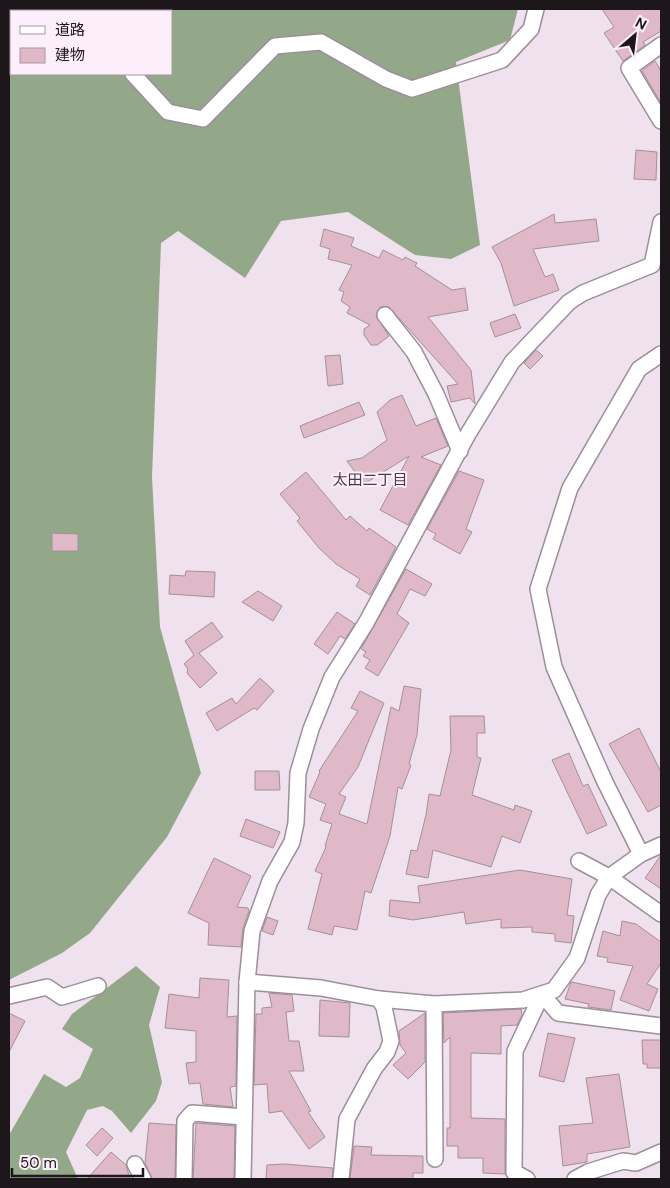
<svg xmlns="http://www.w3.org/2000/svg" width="670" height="1188" font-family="'DM Sans','Noto Sans JP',sans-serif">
  <rect width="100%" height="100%" fill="#f0e1ee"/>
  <g fill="#93a789" fill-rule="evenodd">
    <path d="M9,9H518L510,40L456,62L480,245L451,259L415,255L348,212L281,221L245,278L178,231L161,243L152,477L160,627L201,773L167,837L90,933L62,953L9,980ZM11,11H171V74H11Z"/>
    <path d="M136,966L160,987L149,1025L162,1082L156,1101L131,1133L112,1111L103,1106L87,1110L66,1152L78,1179H9V1135L44,1074L66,1087L80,1078L93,1049L62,1029L72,1014Z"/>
  </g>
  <g fill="#dfb9c7" stroke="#a39097">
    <path d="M602,9H661V31L643,42L645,45L623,61L604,33L614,27Z"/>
    <path d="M655,61L661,71V103L642,71Z"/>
    <path d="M636,150L657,152L656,180L634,179Z"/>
    <path d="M554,214L555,223L596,219L599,241L533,249L545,277L553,274L559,290L514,306L501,263L492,247Z"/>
    <path d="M324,229L354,238L351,246L379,258L383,250L403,260L405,257L417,263L415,266L452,290L465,288L468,310L428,317L471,370L475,404L470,398L451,402L447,386L458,384L389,307H380L376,316L389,336L377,345H371L364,335V329L370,325L347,313L350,307L341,301L344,292L339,290L352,265L328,259L330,249L320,246Z"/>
    <path d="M515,314L521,328L495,337L490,323Z"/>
    <path d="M536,350L543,356L530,369L524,363Z"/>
    <path d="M340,355L343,384L328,386L325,356Z"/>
    <path d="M402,395L416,426L436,418L448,446L421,457L441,465L408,525L380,510L409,456L364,484L347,461L362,458L387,440L377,412L390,400Z"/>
    <path d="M359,402L365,415L304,438L300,426Z"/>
    <path d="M459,471L484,480L466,529L472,532L460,554L433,539L436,534L427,529Z"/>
    <path d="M306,472L346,520L350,516L367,531L369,528L396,547L370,595L356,586L360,579L336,564L319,548L297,521L300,518L280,494Z"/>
    <path d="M52,533L78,534V551H52Z"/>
    <path d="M406,569L432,584L425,596L410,589L397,614L409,623L378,676L365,668L370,660L363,656L366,652L361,649Z"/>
    <path d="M186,571L215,572L214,597L169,594L170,575L185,576Z"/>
    <path d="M258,591L282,606L273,621L242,602Z"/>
    <path d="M337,612L355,624L345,639L340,636L328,654L314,644Z"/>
    <path d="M212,622L223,637L199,653L217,673L200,688L187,673L188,669L184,664L194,655L185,641Z"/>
    <path d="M260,678L274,691L257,710L254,708L217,731L206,713L232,698L236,704Z"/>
    <path d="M404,686L421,689L417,735L409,764L411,765L402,789L398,787L390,836L371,893L365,891L357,930L334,926L332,935L308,929L322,874L315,871L326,847L325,846L332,824L320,820L326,804L309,797L320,772L319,771L358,711L351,708L360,691L384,703L358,767L339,794L346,797L339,814L367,824L391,707L399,711Z"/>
    <path d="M450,716H484L485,733H477V757L481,758L472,795L514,810L515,805L532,811L520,843L502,836L491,867L433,850L428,878L406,874L411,850L417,851L426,815L429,794L440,796L451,750Z"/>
    <path d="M639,728L661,772V805L648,812L609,744Z"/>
    <path d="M569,753L583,786L588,784L607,825L587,834L552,760Z"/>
    <path d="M255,771H279L280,790H255Z"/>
    <path d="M246,819L280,832L273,848L240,836Z"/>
    <path d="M661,855V889L645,878Z"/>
    <path d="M214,858L251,876L237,907L248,908L249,911L243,928L241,947L208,945L209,923L188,913Z"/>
    <path d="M520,870L572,879L567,915L574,916L571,943L555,941V934L532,932V927L501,928V919L466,924L464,912L413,920L389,916L390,900L420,903L418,886Z"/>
    <path d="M267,917L278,921L273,935L262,931Z"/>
    <path d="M622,921L636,924L661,942V963L647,984L658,989L649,1011L620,1000L633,966L607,962L608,958L597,956L603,931L620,936Z"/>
    <path d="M200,978L229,980L227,1017L237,1016L236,1086L230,1087L233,1107L203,1104L200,1083L189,1084L186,1063L196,1062V1031L165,1028L169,994L199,998Z"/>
    <path d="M571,982L615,991L611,1010L588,1007L589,1004L565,999Z"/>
    <path d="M269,993L292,995L294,1011L286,1012L289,1041H299L304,1071H289L311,1111L308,1112L325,1137L309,1149L282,1111L269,1113L267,1084L254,1085L256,1014H262V1008L272,1007Z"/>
    <path d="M320,1000L350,1003L349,1037L319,1036Z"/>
    <path d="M521,1009L522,1015L517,1025L501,1026V1054L471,1053V1118L505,1119V1174L483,1173V1158H458V1146H447V1128H450V1037L444,1043L443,1013Z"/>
    <path d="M9,1013L25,1021L9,1052Z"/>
    <path d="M425,1013V1062L408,1079L393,1065L406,1053L400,1045L399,1031Z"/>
    <path d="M548,1033L575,1038L564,1082L539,1076Z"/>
    <path d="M642,1040H661V1068H647V1064H643Z"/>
    <path d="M619,1074L630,1147L587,1154V1162L563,1166L559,1126L593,1123L586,1078Z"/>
    <path d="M149,1123L176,1125L175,1179H152L145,1163Z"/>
    <path d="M196,1123L235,1126L234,1179H193Z"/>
    <path d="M102,1128L113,1138L97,1156L86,1145Z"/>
    <path d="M354,1146L372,1147L371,1155L423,1156V1173H413V1179H350Z"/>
    <path d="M111,1152L126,1165L130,1179H87Z"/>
    <path d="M285,1164L333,1168L332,1179H266L267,1165Z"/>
  </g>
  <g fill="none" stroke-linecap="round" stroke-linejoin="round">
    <defs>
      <g id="minor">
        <path d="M85,9L86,11"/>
        <path d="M661,45L629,68L661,121"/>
        <path d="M133,74L168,112L203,119L275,46L321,42L386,79L412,89L502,60L531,29L536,9"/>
        <path d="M385,315L414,352L436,394L460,451"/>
        <path d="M641,854L605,782L554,667L538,589L570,488L639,369L661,354"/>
        <path d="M579,861L609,877L661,914"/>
        <path d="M247,982L321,988L379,999L434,1004L523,1000L554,990L577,958L598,895L609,877L641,854L661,845"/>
        <path d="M9,996L47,987L62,997L98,986"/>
        <path d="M434,1004L435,1159"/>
        <path d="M135,1164L143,1179"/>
        <path d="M184,1179L185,1121L192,1113L244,1117"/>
        <path d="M243,1179L247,982L252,931L270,881L292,842L296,823L298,773L311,729L332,677L366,623L468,434L512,362L569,302L583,293L652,265L661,222"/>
        <path d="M341,1179L347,1119L374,1069L387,1052L391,1041L384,1007L379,999"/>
        <path d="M527,1179L514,1172L515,1051L542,994L558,1013L661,1026"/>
        <path d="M575,1179L588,1172L623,1161L636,1163L661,1152"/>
      </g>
    </defs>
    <use href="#minor" stroke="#9c8e9b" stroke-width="18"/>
    <use href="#minor" stroke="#fff" stroke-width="15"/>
  </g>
  <g text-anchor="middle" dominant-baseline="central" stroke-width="4" stroke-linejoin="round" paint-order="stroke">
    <g font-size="15" fill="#473b46" stroke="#fdeefb">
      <text x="370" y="480">太田二丁目</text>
    </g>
  </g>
  <rect width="670" height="1188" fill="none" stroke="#1d171c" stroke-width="20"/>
  <rect x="10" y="10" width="162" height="65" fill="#fdeefb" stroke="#a398a2"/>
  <rect x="20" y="26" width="25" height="8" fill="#ffffff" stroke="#a398a2"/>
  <text x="55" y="35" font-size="15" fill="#1d171c">道路</text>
  <rect x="20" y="48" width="25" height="15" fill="#dfb9c7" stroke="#a398a2"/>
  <text x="55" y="60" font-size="15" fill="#1d171c">建物</text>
  <g transform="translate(635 35) rotate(28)" stroke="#fdeefb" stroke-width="4" paint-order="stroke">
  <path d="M0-4L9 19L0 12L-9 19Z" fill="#1d171c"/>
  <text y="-8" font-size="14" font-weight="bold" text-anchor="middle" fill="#1d171c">N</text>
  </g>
  <path d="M12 1168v8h131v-8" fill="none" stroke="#1d171c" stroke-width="2.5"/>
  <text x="20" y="1168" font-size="15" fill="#1d171c" stroke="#fdeefb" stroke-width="4" paint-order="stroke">50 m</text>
</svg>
